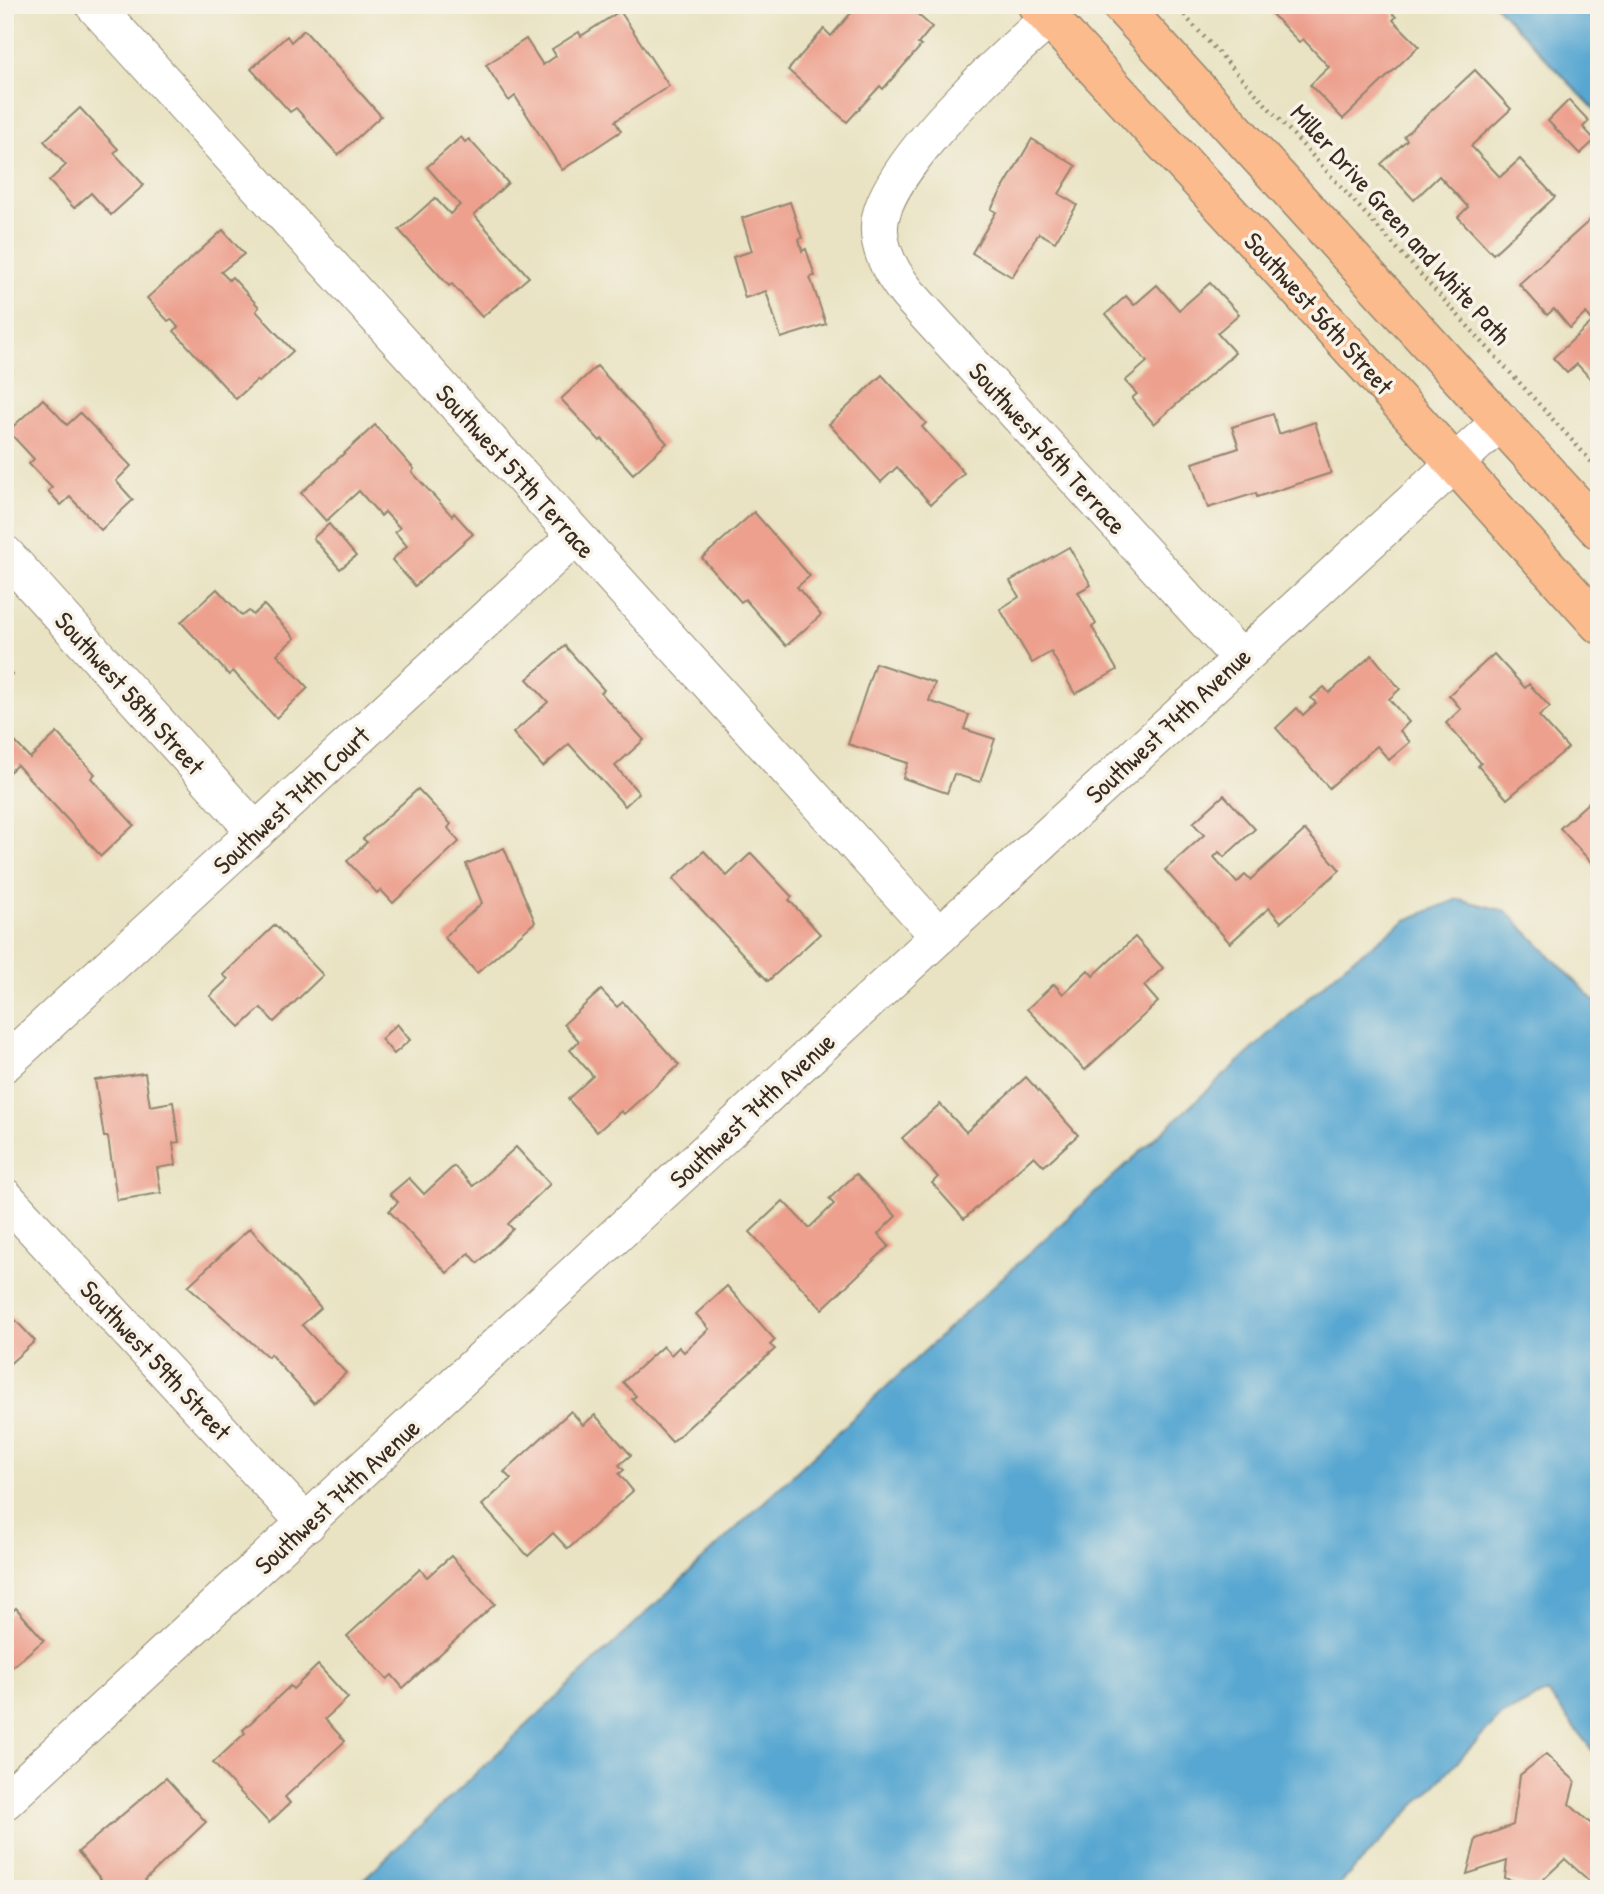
<svg xmlns="http://www.w3.org/2000/svg" width="1604" height="1894" font-family="'Patrick Hand',sans-serif">
  <rect width="100%" height="100%" fill="#f7f3e8"/>
  <filter id="ink" filterUnits="userSpaceOnUse"><feTurbulence type="fractalNoise" baseFrequency=".0143" numOctaves="2"/><feDisplacementMap in="SourceGraphic" scale="14" xChannelSelector="R" yChannelSelector="G"/><feConvolveMatrix kernelMatrix="1 2 1 2 8 2 1 2 1" color-interpolation-filters="sRGB"/></filter>
  <filter id="wash" filterUnits="userSpaceOnUse"><feTurbulence type="fractalNoise" baseFrequency=".00686" numOctaves="4" result="noise"/><feDisplacementMap in="SourceGraphic" scale="28" xChannelSelector="R" yChannelSelector="G"/><feGaussianBlur stdDeviation="1.57" result="paint"/><feColorMatrix in="noise" values="0 0 0 0 0 0 0 0 0 0 0 0 0 0 0 0 0 1.4 0 .05"/><feComposite in="paint" operator="in"/></filter>
  <g filter="url(#wash)">
    <rect width="100%" height="100%" fill="#e9e3c3"/>
    <g fill="#59a7d2" stroke="#4a6878" stroke-width="2">
      <path d="M1495,5H1599V114L1595,110Z"/>
      <path d="M1458,899L1506,911L1599,1005V1759L1547,1692L1500,1717L1335,1889H353L1003,1277L1345,965L1406,920Z"/>
    </g>
    <g id="blocks">
      <g fill="#eda08e">
        <path d="M858,5H907L932,27L918,44L921,46L883,89L880,86L847,122L788,70L824,29L831,36Z"/>
        <path d="M1270,5H1385L1396,17L1393,20L1419,46L1343,119L1310,85L1329,67L1303,39L1299,42L1266,8Z"/>
        <path d="M620,11L669,86L615,121L621,131L562,170L515,96L509,101L486,65L526,39L543,65L556,56L552,49L579,32L581,36Z"/>
        <path d="M304,30L381,116L338,155L296,108L290,112L251,69L287,36L291,42Z"/>
        <path d="M1475,70L1511,109L1471,146L1500,177L1520,159L1555,197L1493,254L1458,217L1468,207L1439,176L1414,200L1381,164L1407,140L1404,136Z"/>
        <path d="M1569,100L1589,121L1583,127L1595,140L1580,154L1548,121Z"/>
        <path d="M80,108L118,149L114,153L144,185L111,215L91,193L74,208L49,181L66,165L44,141Z"/>
        <path d="M461,137L465,142L469,139L508,183L474,215L529,277L482,317L452,284L449,286L399,230L435,198L450,214L460,205L427,167Z"/>
        <path d="M1032,139L1076,166L1059,194L1077,205L1055,242L1039,233L1012,277L972,253L996,212L991,209Z"/>
        <path d="M790,202L802,238L799,239L802,251L806,249L815,276L810,277L826,324L781,338L766,291L745,298L733,257L752,251L742,218Z"/>
        <path d="M1599,212L1597,271L1599,388L1577,364L1567,373L1553,358L1593,321L1586,313L1570,328L1554,309L1547,315L1519,284Z"/>
        <path d="M223,230L244,254L221,272L229,280L232,277L259,307L256,311L293,351L259,382L256,381L236,399L174,331L178,327L171,319L168,321L147,298Z"/>
        <path d="M1210,283L1239,314L1217,333L1235,353L1154,424L1132,398L1137,394L1125,381L1147,362L1106,314L1126,296L1134,305L1157,285L1179,310Z"/>
        <path d="M597,366L667,443L633,474L602,439L600,441L561,399Z"/>
        <path d="M882,375L926,423L922,427L964,473L931,504L897,467L881,482L829,424Z"/>
        <path d="M43,399L67,425L80,413L131,466L116,481L133,500L101,530L70,497L61,505L48,491L52,488L29,464L34,459L8,431Z"/>
        <path d="M1273,414L1279,434L1315,422L1331,473L1257,497L1256,493L1208,508L1193,463L1239,448L1232,427Z"/>
        <path d="M375,425L414,469L412,472L452,516L454,513L473,534L415,586L392,560L407,546L395,532L400,528L385,512L381,516L359,491L326,521L301,493Z"/>
        <path d="M754,512L810,576L797,587L821,615L786,646L745,599L741,602L702,558Z"/>
        <path d="M329,524L356,556L340,569L313,538Z"/>
        <path d="M1069,547L1091,585L1078,592L1096,624L1092,627L1117,670L1075,694L1051,652L1032,663L1000,609L1019,597L1010,581Z"/>
        <path d="M217,589L242,616L249,611L253,615L264,605L295,638L277,654L308,688L276,718L233,671L229,675L181,622Z"/>
        <path d="M565,646L604,690L601,693L644,740L615,766L639,793L625,806L569,744L543,767L513,733L548,702L527,679Z"/>
        <path d="M1494,654L1525,688L1529,684L1550,707L1539,716L1568,748L1507,799L1478,766L1481,763L1446,723L1461,709L1449,695Z"/>
        <path d="M1372,655L1400,689L1389,699L1409,722L1400,731L1410,742L1389,760L1377,746L1329,788L1276,728L1297,708L1303,715L1316,703L1311,698L1324,687L1329,693Z"/>
        <path d="M875,663L935,683L929,701L969,715L964,729L995,739L980,782L954,774L947,793L903,778L908,763L848,744Z"/>
        <path d="M5,666L12,674L5,681Z"/>
        <path d="M5,731L30,758L57,733L95,774L91,778L134,825L101,856L17,765L5,776Z"/>
        <path d="M418,789L451,824L448,828L459,842L393,903L381,890L377,893L347,861L367,842L363,839Z"/>
        <path d="M1599,793V871L1560,828Z"/>
        <path d="M1224,795L1255,829L1224,857L1219,852L1214,857L1237,883L1245,875L1250,880L1305,830L1340,870L1281,922L1269,908L1230,943L1165,870L1204,835L1193,823Z"/>
        <path d="M504,848L535,922L477,973L444,937L482,903L466,864Z"/>
        <path d="M704,851L727,876L751,853L792,897L789,900L820,934L768,981L673,879Z"/>
        <path d="M275,925L323,975L274,1022L261,1008L240,1027L210,996L228,979L223,975Z"/>
        <path d="M1135,937L1163,968L1144,986L1158,1002L1085,1070L1027,1009L1054,984L1063,994L1088,970L1093,976Z"/>
        <path d="M601,990L617,1007L623,1002L679,1065L624,1114L621,1111L597,1132L568,1099L593,1076L570,1050L579,1041L564,1024Z"/>
        <path d="M397,1024L410,1040L394,1054L381,1039Z"/>
        <path d="M145,1073L150,1106L173,1102L179,1142L173,1143L176,1165L157,1168L161,1193L117,1200L108,1137H104L95,1080Z"/>
        <path d="M1026,1077L1078,1135L1044,1166L1034,1156L964,1219L932,1183L938,1177L902,1138L940,1104L966,1132Z"/>
        <path d="M516,1147L550,1184L508,1224L513,1229L478,1263L469,1253L447,1273L389,1211L398,1202L390,1194L409,1178L424,1194L454,1166L473,1186Z"/>
        <path d="M856,1174L896,1216L878,1234L889,1246L822,1309L750,1232L783,1201L809,1228L834,1204L829,1199Z"/>
        <path d="M250,1228L321,1308L302,1325L346,1373L314,1403L270,1354L268,1357L188,1286Z"/>
        <path d="M727,1286L775,1340L770,1345L775,1349L672,1442L632,1399L636,1396L623,1382L663,1346L671,1355L679,1347L684,1352L709,1329L696,1314Z"/>
        <path d="M5,1309L35,1341L5,1368Z"/>
        <path d="M571,1411L583,1425L595,1415L631,1455L619,1465L624,1470L619,1474L633,1491L568,1549L553,1533L528,1556L482,1505L511,1479L504,1472Z"/>
        <path d="M451,1556L495,1604L403,1688L392,1675L387,1679L347,1636L420,1569L427,1577Z"/>
        <path d="M16,1608L44,1640L5,1673V1618Z"/>
        <path d="M318,1665L348,1698L325,1719L345,1741L285,1797L290,1803L269,1823L213,1763L245,1733L243,1730L290,1686L293,1689Z"/>
        <path d="M1546,1754L1575,1781L1569,1804L1599,1831V1874L1596,1887L1565,1859L1534,1888L1505,1878L1507,1861L1467,1874L1476,1839L1513,1825L1520,1775Z"/>
        <path d="M166,1778L206,1822L145,1880L154,1889H109L78,1852Z"/>
      </g>
    </g>
  </g>
  <g filter="url(#ink)">
    <use href="#blocks" fill-opacity="0" stroke="#928670" stroke-width="2"/>
    <g fill="none" stroke-linecap="round" stroke-linejoin="round">
      <defs>
        <g id="minor">
          <path d="M94,5L939,936"/>
          <path d="M1049,19C1004,57 888,164 880,221C876,248 892,274 908,294L1241,659"/>
          <path d="M5,554L256,832"/>
          <path d="M5,1063L575,537"/>
          <path d="M5,1197L307,1524"/>
          <path d="M5,1801L939,936L1501,421"/>
        </g>
        <g id="major">
          <path d="M1037,5L1243,228L1599,624"/>
          <path d="M1121,5L1599,530"/>
        </g>
      </defs>
      <use href="#minor" stroke="#928670" stroke-width="39"/>
      <use href="#major" stroke="#928670" stroke-width="41"/>
      <path stroke="#928670" stroke-width="4.5" stroke-dasharray="2 5" stroke-linecap="butt" d="M1175,5L1599,470"/>
      <use href="#minor" stroke="#fff" stroke-width="37"/>
      <use href="#major" stroke="#fbbb8d" stroke-width="38"/>
    </g>
  </g>
  <g text-anchor="middle" dominant-baseline="central" stroke-width="7" stroke-linejoin="round" paint-order="stroke">
    <g font-size="26" fill="#3b2a1e" stroke="#f7f3e8">
      <text transform="translate(1401 224) rotate(48)">Miller Drive Green and White Path</text>
      <text transform="translate(1319 313) rotate(48)">Southwest 56th Street</text>
      <text transform="translate(1048 448) rotate(48)">Southwest 56th Terrace</text>
      <text transform="translate(516 471) rotate(48)">Southwest 57th Terrace</text>
      <text transform="translate(130 693) rotate(48)">Southwest 58th Street</text>
      <text transform="translate(1168 725) rotate(-43)">Southwest 74th Avenue</text>
      <text transform="translate(291 800) rotate(-43)">Southwest 74th Court</text>
      <text transform="translate(752 1110) rotate(-43)">Southwest 74th Avenue</text>
      <text transform="translate(156 1360) rotate(47)">Southwest 59th Street</text>
      <text transform="translate(337 1496) rotate(-43)">Southwest 74th Avenue</text>
    </g>
  </g>
  <rect width="1604" height="1894" fill="none" stroke="#f7f3e8" stroke-width="28"/>
</svg>
